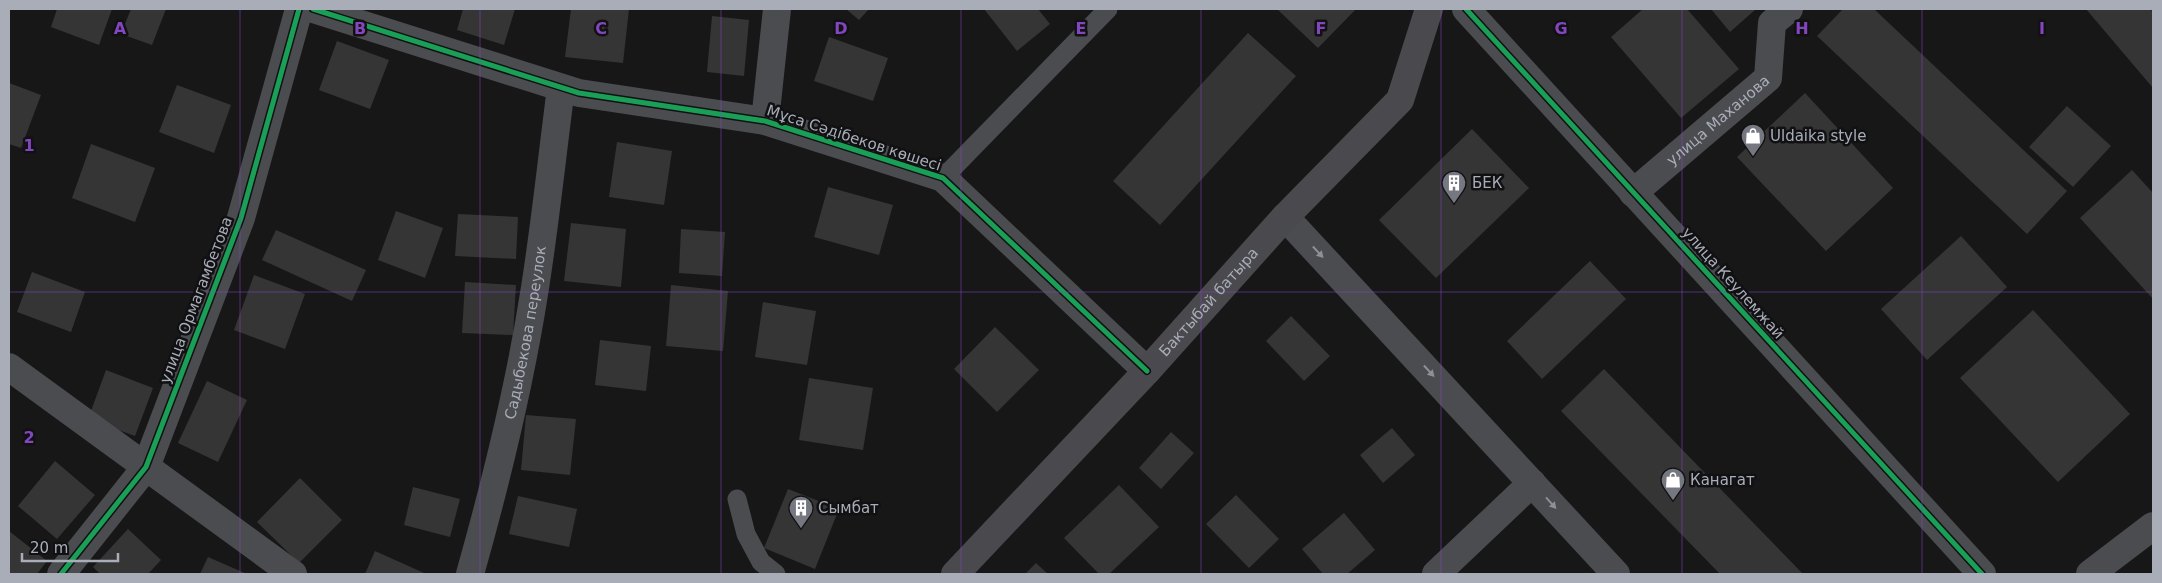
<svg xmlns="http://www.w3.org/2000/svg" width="2162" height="583" font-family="'DejaVu Sans',sans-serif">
  <rect width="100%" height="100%" fill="#171717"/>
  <g fill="#353536">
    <path d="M57,9H112L99,45L51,27Z"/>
    <path d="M131,9H166L152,45L121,34Z"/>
    <path d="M463,9H515L504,45L457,30Z"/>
    <path d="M571,9H629L623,63L565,57Z"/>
    <path d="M846,9H869L859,20Z"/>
    <path d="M984,9H1038L1050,24L1017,51Z"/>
    <path d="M1277,9H1356L1318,48Z"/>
    <path d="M1643,9H1687L1739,69L1681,118L1611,37Z"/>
    <path d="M1711,9H1756L1730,32Z"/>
    <path d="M1843,9H1874L2067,191L2027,234L1817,36Z"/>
    <path d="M2086,9H2150L2153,12V88Z"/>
    <path d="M712,16L749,20L744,76L707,72Z"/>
    <path d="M1248,33L1296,76L1160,225L1113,181Z"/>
    <path d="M829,37L888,58L873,101L814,81Z"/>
    <path d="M337,41L389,60L370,109L319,90Z"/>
    <path d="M9,83L41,95L21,148L9,144Z"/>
    <path d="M177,85L231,105L214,153L159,132Z"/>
    <path d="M1805,93L1893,188L1826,251L1737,157Z"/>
    <path d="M2067,106L2111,146L2073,187L2029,147Z"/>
    <path d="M1472,129L1529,188L1436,278L1379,220Z"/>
    <path d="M617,142L672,151L664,205L609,197Z"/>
    <path d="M91,144L155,168L135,222L72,198Z"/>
    <path d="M2132,170L2153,193V299L2080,218Z"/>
    <path d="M828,187L893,205L879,255L814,237Z"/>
    <path d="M396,211L443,228L425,278L378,260Z"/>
    <path d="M458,214L518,217L516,259L455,256Z"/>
    <path d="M571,223L626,229L621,287L564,281Z"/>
    <path d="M681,229L725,232L722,276L679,273Z"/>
    <path d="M276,230L366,270L352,301L262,260Z"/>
    <path d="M1961,236L2007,287L1927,360L1881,309Z"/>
    <path d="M1590,261L1626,299L1542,379L1507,341Z"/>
    <path d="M32,272L85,292L71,332L17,312Z"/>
    <path d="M254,275L305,294L285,349L234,330Z"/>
    <path d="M465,282L516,285L513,335L462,333Z"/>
    <path d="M671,285L728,291L723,351L666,346Z"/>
    <path d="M763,302L816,311L807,365L755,357Z"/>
    <path d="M2033,310L2130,414L2058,482L1960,378Z"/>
    <path d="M1291,316L1330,356L1304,381L1266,341Z"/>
    <path d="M995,327L1039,370L997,412L954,369Z"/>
    <path d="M600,340L651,346L646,391L595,385Z"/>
    <path d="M1604,369L1803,574H1720L1561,411Z"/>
    <path d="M106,370L153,388L135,436L88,419Z"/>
    <path d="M809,378L873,388L863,450L799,440Z"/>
    <path d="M207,381L247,400L218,462L178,443Z"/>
    <path d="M526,415L576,419L570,475L521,470Z"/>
    <path d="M1392,428L1415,455L1383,483L1360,455Z"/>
    <path d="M1171,432L1194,453L1161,489L1139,468Z"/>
    <path d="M55,461L95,495L57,539L18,506Z"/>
    <path d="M300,478L342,520L299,563L257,522Z"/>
    <path d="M1119,485L1159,527L1109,574H1099L1064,538Z"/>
    <path d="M413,487L460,499L450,537L404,525Z"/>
    <path d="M788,489L839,509L815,569L764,548Z"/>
    <path d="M1236,495L1279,539L1249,568L1206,524Z"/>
    <path d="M518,496L577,509L569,547L509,534Z"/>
    <path d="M1344,513L1375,550L1347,574H1323L1302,549Z"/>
    <path d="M128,529L161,560L148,574H100L93,567Z"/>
    <path d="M9,531L47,561L37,574H9Z"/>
    <path d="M375,551L424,573L423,574H365Z"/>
    <path d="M208,557L247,574H200Z"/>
    <path d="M1036,563L1048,574H1025Z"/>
  </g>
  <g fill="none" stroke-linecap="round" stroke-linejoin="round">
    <g stroke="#4b4c50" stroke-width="19">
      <path d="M943,178L1108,9"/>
      <path d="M737,499L746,534L761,562L776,574"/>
    </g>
    <g stroke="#4b4c50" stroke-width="28">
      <path d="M313,9L579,93L765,121L943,178L1147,371"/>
      <path d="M1466,9L1982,574"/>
      <path d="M765,121L777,9"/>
      <path id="s1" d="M1633,193L1768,78L1772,23L1789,9"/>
      <path d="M1285,217L1616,574"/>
      <path d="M9,367L293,574"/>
      <path d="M61,574L146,467L241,218L299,9"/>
      <path id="s2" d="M470,574C496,482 519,389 534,294C545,226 552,156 561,88"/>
      <path d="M1436,574L1532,483"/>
      <path d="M2090,574L2153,526"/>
    </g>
    <path stroke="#4a4a4e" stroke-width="28" id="s3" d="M955,574L1147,371L1285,217L1400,100L1429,9"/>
    <defs>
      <g id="cycleway">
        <path d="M313,9L579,93L765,121L943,178L1147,371"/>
        <path d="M1466,9L1982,574"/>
        <path d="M61,574L146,467L241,218L299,9"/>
      </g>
    </defs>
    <use href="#cycleway" stroke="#111113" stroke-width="8"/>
    <use href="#cycleway" stroke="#1a9f57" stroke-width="5"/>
  </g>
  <defs><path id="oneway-solid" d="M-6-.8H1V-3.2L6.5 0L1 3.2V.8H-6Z" transform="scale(1.25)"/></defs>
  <g fill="#8c9099">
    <use href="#oneway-solid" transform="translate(1318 252) rotate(47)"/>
    <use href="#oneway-solid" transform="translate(1429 371) rotate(47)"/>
    <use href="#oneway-solid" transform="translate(1551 503) rotate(48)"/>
  </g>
  <path fill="none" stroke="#8446be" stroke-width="1" stroke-opacity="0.55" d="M240,9V574M480,9V574M721,9V574M961,9V574M1201,9V574M1441,9V574M1682,9V574M1922,9V574M9,292H2153"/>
  <defs>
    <symbol id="shop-pin" viewBox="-11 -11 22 30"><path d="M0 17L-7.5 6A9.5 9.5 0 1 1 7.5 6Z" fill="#757880" stroke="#111113"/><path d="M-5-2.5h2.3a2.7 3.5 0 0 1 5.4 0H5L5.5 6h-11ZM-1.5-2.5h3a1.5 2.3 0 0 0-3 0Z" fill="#fff"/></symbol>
    <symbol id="building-pin" viewBox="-11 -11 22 30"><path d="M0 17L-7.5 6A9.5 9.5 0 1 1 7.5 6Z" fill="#757880" stroke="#111113"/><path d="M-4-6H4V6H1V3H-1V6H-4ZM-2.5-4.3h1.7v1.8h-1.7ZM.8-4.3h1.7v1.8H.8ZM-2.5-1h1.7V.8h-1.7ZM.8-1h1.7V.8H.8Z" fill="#fff"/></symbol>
  </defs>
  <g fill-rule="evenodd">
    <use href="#shop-pin" x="1739" y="122" width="28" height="38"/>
    <use href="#building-pin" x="1440" y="169" width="28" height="38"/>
    <use href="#shop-pin" x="1659" y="466" width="28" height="38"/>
    <use href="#building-pin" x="787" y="494" width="28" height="38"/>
  </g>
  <g text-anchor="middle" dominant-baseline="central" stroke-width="5" stroke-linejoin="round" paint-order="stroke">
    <g font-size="15" fill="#a8adb8" stroke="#111113">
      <text stroke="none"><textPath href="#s1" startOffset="112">улица Маханова</textPath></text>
      <text transform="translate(854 138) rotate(18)">Мұса Сәдібеков көшесі</text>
      <text transform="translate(1733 283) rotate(48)">улица Кеулемжай</text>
      <text transform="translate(196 300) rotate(-69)">улица Ормагамбетова</text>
      <text stroke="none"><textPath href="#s3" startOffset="372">Бактыбай батыра</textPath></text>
      <text stroke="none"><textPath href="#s2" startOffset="248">Садыбекова переулок</textPath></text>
    </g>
    <g font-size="15" fill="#a8adb8" stroke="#111113" text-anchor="start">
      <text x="1770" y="136">Uldaika style</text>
      <text x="1472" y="183">БЕК</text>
      <text x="1690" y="480">Канагат</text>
      <text x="818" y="508">Сымбат</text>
    </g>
  </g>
  <g font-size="16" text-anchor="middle" font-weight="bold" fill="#8446be" stroke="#111113" stroke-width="5" stroke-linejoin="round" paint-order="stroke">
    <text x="120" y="34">A</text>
    <text x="360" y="34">B</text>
    <text x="601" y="34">C</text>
    <text x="841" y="34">D</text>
    <text x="1081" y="34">E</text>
    <text x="1321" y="34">F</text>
    <text x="1561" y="34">G</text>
    <text x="1802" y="34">H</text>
    <text x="2042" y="34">I</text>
    <text x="29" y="151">1</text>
    <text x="29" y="443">2</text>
  </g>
  <rect width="2162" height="583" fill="none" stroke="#a8adb8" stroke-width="20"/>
  <path d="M22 553v8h96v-8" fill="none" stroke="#a8adb8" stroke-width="2.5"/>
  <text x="30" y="553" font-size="15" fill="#a8adb8" stroke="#111113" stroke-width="4" paint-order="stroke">20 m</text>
</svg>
